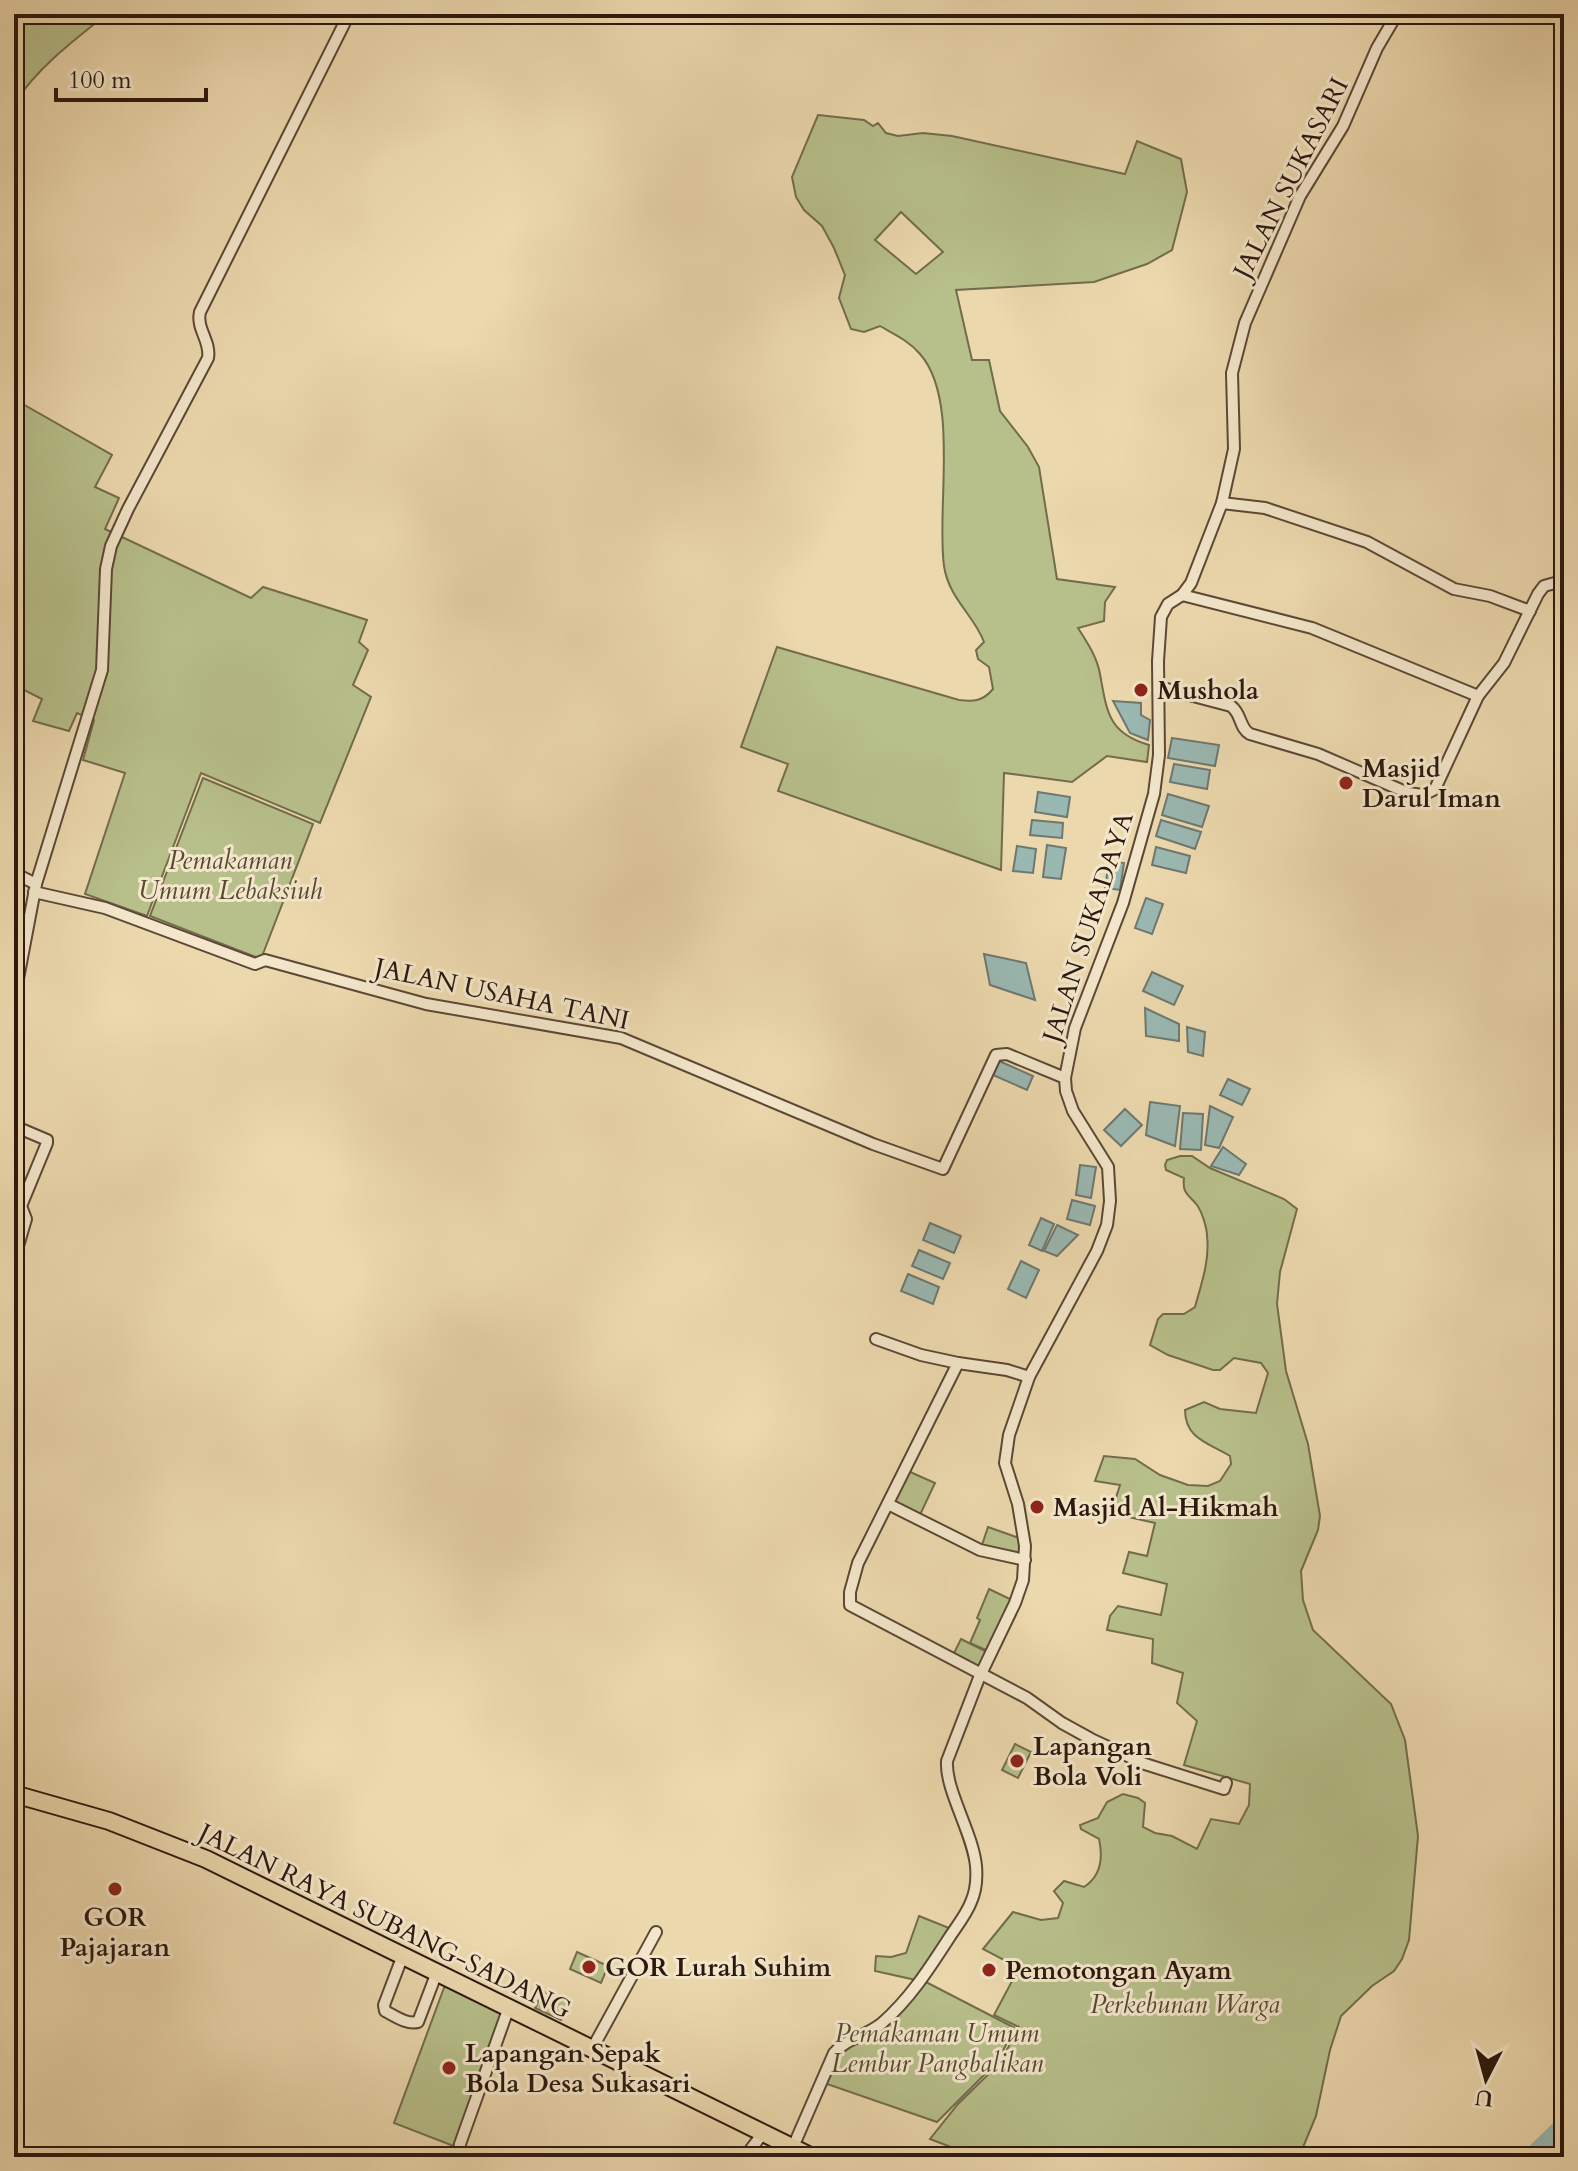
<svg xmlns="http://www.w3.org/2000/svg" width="1578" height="2171" font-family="Cardo,serif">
  <rect width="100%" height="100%" fill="#ecd8ad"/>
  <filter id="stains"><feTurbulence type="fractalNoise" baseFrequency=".0025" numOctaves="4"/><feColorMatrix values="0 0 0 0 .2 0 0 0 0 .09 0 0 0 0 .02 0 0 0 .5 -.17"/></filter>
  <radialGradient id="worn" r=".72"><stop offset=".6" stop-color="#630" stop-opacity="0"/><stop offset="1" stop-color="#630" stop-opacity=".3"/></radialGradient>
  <g fill="#b7bf8a" stroke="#726c4c" stroke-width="2" fill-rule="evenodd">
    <path d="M14,14H107C74,40 37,68 14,104Z"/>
    <path d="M818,115L864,120L873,126L878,123L886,133L898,136L923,133L952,136L1125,174L1137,141L1181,159L1187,192L1172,250L1147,264L1094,282L956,290L972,360H989L1000,411L1028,447L1039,467L1057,579L1115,587L1105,602L1104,621L1078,628C1087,642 1097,657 1100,674C1107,712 1108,733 1149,745L1147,762L1107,756L1072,782L1004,773L1001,870L778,791L788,764L741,747L777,647L959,700C974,702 983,701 993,689L989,667L978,659L976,650L984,642C974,615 949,599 944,566C936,509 960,399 920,354C909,341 894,334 880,326L864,332L851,329L839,298L845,275L834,248L822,226L804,210L796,197L792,177ZM901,212L943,252L916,274L875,240Z"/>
    <path d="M14,399L112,455L95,487L119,498L105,529L251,598L263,587L367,620L359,642L368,650L353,685L371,697L320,823L201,773L147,916L85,894L125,773L83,760L94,720L77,713L69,731L33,721L42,699L14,685Z"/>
    <path d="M203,778L313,824L261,959L150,916Z"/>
    <path d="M1180,1156H1192L1210,1168L1284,1199L1297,1209L1280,1272L1277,1304L1286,1371L1308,1444L1320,1516L1318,1530L1301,1571L1303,1600L1313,1630L1391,1704L1405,1740L1418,1836L1409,1940L1402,1959L1394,1971L1372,1986L1341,2016L1330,2050L1316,2116L1299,2157H977L930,2139L958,2104L1000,2063L1019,2027L994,2015L1019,1968L983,1949L1013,1912L1041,1920L1058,1918L1063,1903L1054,1891L1064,1881L1084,1887C1101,1876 1103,1857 1099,1839L1081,1829L1080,1825L1098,1818L1107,1802L1123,1794L1138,1798L1145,1803L1143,1827L1155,1833L1172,1836L1197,1849L1211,1819L1239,1824L1249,1805L1250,1784L1184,1765L1197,1721L1177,1703L1183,1673L1152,1663L1153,1639L1107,1630L1110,1616L1118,1606L1161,1615L1167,1584L1123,1573L1129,1552L1147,1556L1155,1523L1111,1513L1120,1485L1095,1481L1104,1456L1135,1459L1160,1475L1188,1485L1208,1486L1220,1481L1231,1464L1230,1456C1209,1443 1185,1439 1185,1410L1204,1402L1220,1409L1256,1413L1268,1373L1261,1363L1234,1358L1220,1370H1213L1168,1355L1150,1345L1158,1319L1163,1314H1184L1195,1307C1201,1285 1210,1260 1207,1236C1207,1228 1202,1212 1197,1205C1189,1195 1182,1194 1184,1178L1166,1170L1165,1165L1167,1160Z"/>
    <path d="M908,1471L935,1483L919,1517L892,1504Z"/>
    <path d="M988,1527L1022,1539L1024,1558L981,1548Z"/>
    <path d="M989,1589L1012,1600L988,1651L970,1643L980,1620L977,1618Z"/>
    <path d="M961,1639L987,1652L980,1668L953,1655Z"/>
    <path d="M1015,1744L1031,1752L1018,1778L1002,1770Z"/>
    <path d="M919,1916L949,1928L916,1980L875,1971L876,1956L891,1957L906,1953Z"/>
    <path d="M577,1952L608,1966L601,1983L570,1969Z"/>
    <path d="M924,1981L1015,2028L997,2062L937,2122L824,2083L839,2052L880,2029Z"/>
    <path d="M445,1985L504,2013L456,2147L394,2123Z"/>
    <path d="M543,1991L569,2003L561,2020L535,2008Z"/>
  </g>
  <g fill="#9ab8b2" stroke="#6e7870" stroke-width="2">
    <path d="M1113,701L1141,703V715L1150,720L1148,740L1130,733Z"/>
    <path d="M1172,738L1219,745L1215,766L1168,758Z"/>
    <path d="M1174,764L1210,770L1207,789L1170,782Z"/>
    <path d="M1038,792L1070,797L1067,817L1035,812Z"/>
    <path d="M1168,794L1209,806L1202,827L1162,815Z"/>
    <path d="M1032,820L1063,823L1062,838L1030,835Z"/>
    <path d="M1161,820L1201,832L1195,849L1156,836Z"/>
    <path d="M1047,845L1066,848L1061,879L1043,877Z"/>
    <path d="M1017,846L1036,849L1033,873L1013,871Z"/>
    <path d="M1156,847L1190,856L1186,873L1152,865Z"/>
    <path d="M1109,861L1124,863L1120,890L1105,888Z"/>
    <path d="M1146,898L1163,904L1152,934L1135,928Z"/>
    <path d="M984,954L1026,963L1035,1000L990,985Z"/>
    <path d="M1152,972L1183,986L1174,1005L1143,991Z"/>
    <path d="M1145,1008L1179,1024V1041L1146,1036Z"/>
    <path d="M1187,1027L1205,1032L1203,1056L1188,1052Z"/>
    <path d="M999,1061L1033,1076L1027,1090L993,1075Z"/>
    <path d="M1228,1079L1250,1089L1242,1105L1220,1095Z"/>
    <path d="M1150,1102L1180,1106L1175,1146L1146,1135Z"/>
    <path d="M1210,1106L1233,1117L1219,1148L1205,1145Z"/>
    <path d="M1125,1109L1142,1125L1121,1146L1104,1130Z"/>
    <path d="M1183,1113L1203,1114L1201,1150L1180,1149Z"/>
    <path d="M1223,1147L1246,1164L1239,1175L1211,1166Z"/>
    <path d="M1080,1165L1096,1167L1091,1198L1076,1195Z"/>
    <path d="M1072,1200L1095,1206L1090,1225L1067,1219Z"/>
    <path d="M1041,1218L1054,1224L1042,1251L1029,1245Z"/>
    <path d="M930,1223L961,1236L954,1253L923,1240Z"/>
    <path d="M1057,1225L1078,1235L1057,1256L1044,1251Z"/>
    <path d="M919,1250L950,1263L943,1279L912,1266Z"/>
    <path d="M1021,1261L1039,1270L1026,1298L1008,1289Z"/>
    <path d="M908,1274L939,1287L933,1304L901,1291Z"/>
  </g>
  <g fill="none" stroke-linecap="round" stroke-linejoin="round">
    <path stroke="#9ab8b2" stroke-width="18" d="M1531,2157L1564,2125"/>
    <defs>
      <g id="street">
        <path d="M1222,503L1265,508L1367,542L1454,589L1490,596L1530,611"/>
        <path d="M1159,687L1231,706C1242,714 1239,728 1250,734L1318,754L1408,793L1423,795L1435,789L1478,696L1312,628L1182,595"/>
        <path d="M1478,696L1504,663L1538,594L1544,586L1562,581L1564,577"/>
        <path d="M14,873L36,884"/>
        <path d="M34,892L105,908L255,964L265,960L426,1004L621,1038L873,1144L943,1169L996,1055L1007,1054L1065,1078"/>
        <path d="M14,1000L36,884L102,670L106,569L111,546L128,509L208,358C211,341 196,329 200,312L349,14"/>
        <path d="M14,1126L47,1140V1143L21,1206L26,1219L18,1246L14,1286"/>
        <path d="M876,1339L921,1355L958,1363L858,1563L850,1592V1605L1027,1698L1062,1723L1091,1739L1145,1764L1224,1789L1226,1783"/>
        <path d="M958,1363L1007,1370L1029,1377"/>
        <path d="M888,1504L980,1550L1025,1560"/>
        <path d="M403,1955L384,2005L385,2011C395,2016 407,2025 418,2022L437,1972"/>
        <path d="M592,2049L656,1932"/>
        <path d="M793,2147L834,2053C847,2038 866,2036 881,2024C909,2000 929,1969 949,1938C956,1927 966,1915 971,1902C976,1891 977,1878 976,1866C973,1833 945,1790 947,1761L979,1678L1015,1603L1023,1580L1025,1546L1018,1504L1005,1463L1009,1435L1029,1377L1097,1251L1107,1225L1110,1201L1108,1167L1073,1111L1066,1091L1065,1078L1075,1028L1123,903L1154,794L1159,755L1158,661L1161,617L1168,604L1182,595L1191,583L1222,503L1234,449L1232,373L1245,323L1300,196L1343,126L1377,48L1397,14"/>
        <path d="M458,2157L460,2144L509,2007"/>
        <path d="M745,2157L763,2133"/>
      </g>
      <path id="primary" d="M14,1794L109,1821L206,1859L812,2157"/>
    </defs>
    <use href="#street" stroke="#5c4836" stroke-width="14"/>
    <use href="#primary" stroke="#2c180e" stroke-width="20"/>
    <use href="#street" stroke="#f3e6ca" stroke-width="10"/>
    <use href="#primary" stroke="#ecd8ad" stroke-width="16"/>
  </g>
  <g fill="#8f2418" stroke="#f3e6ca" stroke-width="3">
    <circle cx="1141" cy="690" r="8"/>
    <circle cx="1346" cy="783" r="8"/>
    <circle cx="1037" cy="1507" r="8"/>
    <circle cx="1017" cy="1761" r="8"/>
    <circle cx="115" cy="1889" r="8"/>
    <circle cx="589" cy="1967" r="8"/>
    <circle cx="989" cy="1970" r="8"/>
    <circle cx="449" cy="2068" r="8"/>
  </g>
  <g text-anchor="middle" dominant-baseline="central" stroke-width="6" stroke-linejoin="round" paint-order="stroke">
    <g font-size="26" fill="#2c180e" stroke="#f3e6ca">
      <text transform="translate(1291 178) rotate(-63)">JALAN SUKASARI</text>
      <text transform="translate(1088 927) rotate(-72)">JALAN SUKADAYA</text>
      <text transform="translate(502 994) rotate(12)">JALAN USAHA TANI</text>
      <text transform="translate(385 1921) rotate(26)">JALAN RAYA SUBANG-SADANG</text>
    </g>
    <g font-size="26" font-weight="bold" fill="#2c180e" stroke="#f3e6ca" text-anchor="start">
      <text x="1157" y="690">Mushola</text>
      <text x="1362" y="768">Masjid<tspan x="1362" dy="30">Darul Iman</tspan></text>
      <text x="1053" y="1507">Masjid Al-Hikmah</text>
      <text x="1033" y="1746">Lapangan<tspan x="1033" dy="30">Bola Voli</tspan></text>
      <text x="115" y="1917" text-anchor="middle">GOR<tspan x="115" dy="30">Pajajaran</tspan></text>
      <text x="605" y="1967">GOR Lurah Suhim</text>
      <text x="1005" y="1970">Pemotongan Ayam</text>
      <text x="465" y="2053">Lapangan Sepak<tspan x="465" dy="30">Bola Desa Sukasari</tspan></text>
    </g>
    <g font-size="26" font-style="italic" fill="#564a33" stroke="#f3e6ca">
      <text x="230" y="860">Pemakaman<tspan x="230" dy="30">Umum Lebaksiuh</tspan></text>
      <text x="1185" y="2004">Perkebunan Warga</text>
      <text x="937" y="2033">Pemakaman Umum<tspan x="937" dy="30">Lembur Pangbalikan</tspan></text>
    </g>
  </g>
  <rect width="1578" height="2171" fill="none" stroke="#ecd8ad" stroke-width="48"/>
  <rect x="16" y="16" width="1546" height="2139" fill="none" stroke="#2c180e" stroke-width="4"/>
  <rect x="24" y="24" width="1530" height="2123" fill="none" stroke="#2c180e" stroke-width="2"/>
  <g transform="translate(1486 2079) rotate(186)" stroke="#f3e6ca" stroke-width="6" paint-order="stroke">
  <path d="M0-6L14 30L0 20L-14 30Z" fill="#2c180e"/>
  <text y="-12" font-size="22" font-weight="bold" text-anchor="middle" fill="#2c180e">U</text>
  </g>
  <path d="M56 88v12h150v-12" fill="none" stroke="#2c180e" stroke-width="4"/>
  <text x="68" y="88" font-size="24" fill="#2c180e" stroke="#f3e6ca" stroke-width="6" paint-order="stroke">100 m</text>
  <rect width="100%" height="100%" filter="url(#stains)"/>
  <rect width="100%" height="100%" fill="url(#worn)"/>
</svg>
